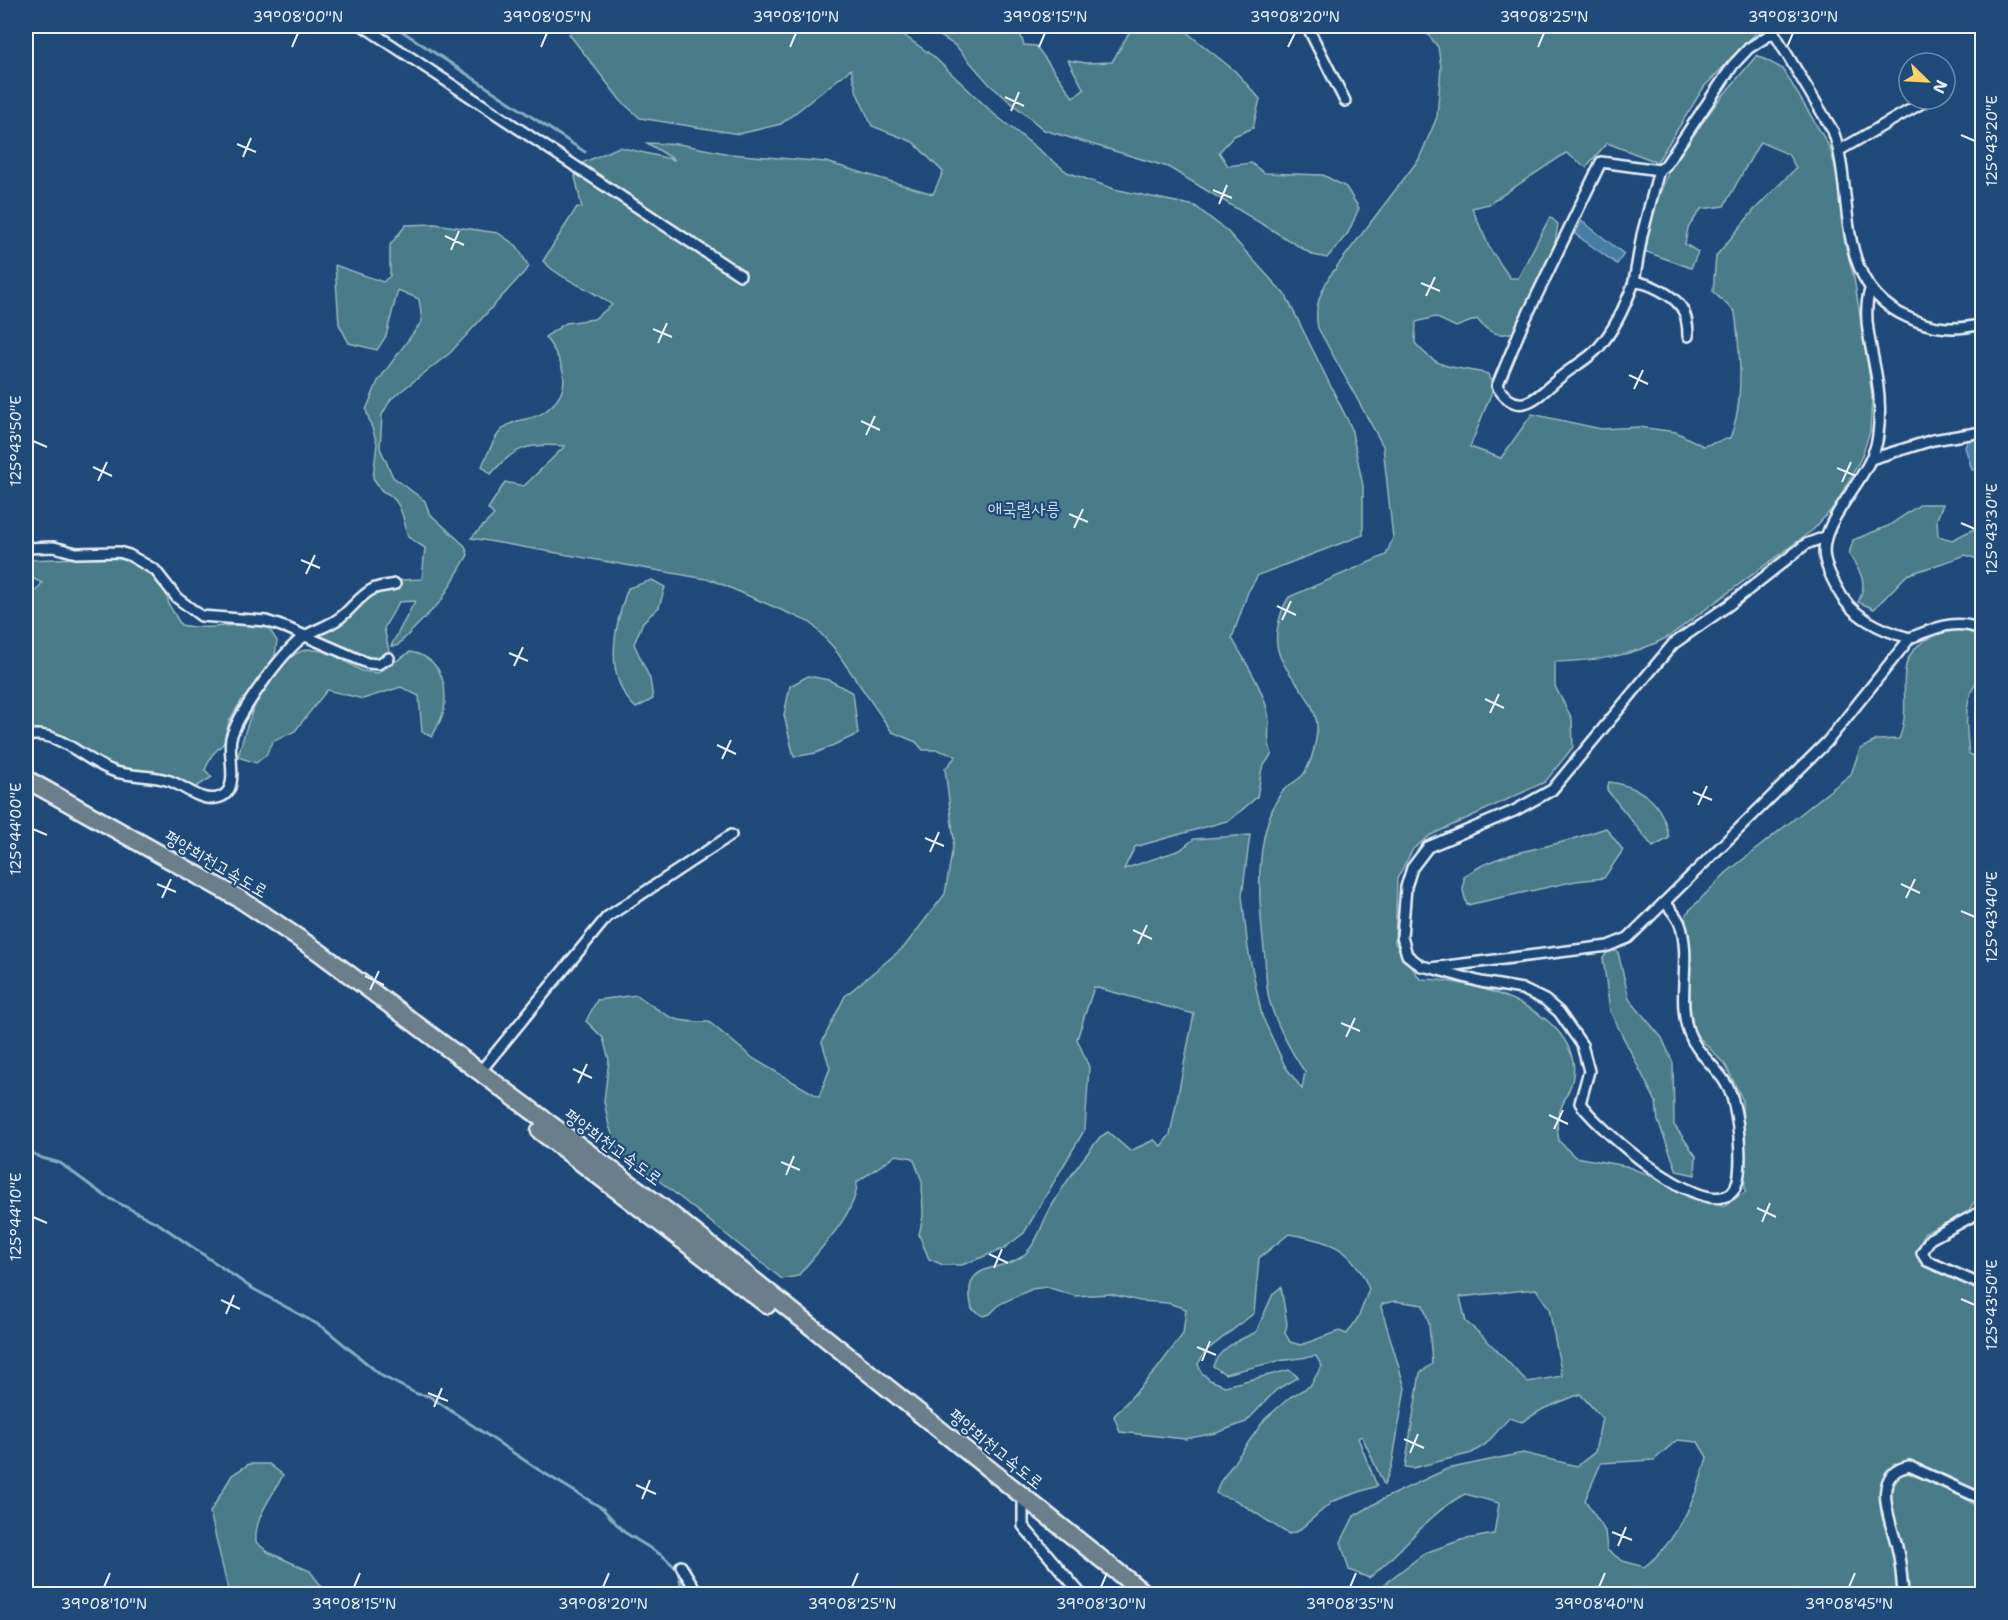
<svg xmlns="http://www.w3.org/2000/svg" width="2008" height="1620" font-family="'Shantell Sans','Poor Story',sans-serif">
  <rect width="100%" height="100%" fill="#1f4a7a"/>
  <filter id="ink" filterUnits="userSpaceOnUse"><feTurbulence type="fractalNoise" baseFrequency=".0167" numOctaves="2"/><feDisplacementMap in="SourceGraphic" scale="12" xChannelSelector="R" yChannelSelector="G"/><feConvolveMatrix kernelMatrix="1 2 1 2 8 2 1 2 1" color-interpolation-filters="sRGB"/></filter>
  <g filter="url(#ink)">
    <g fill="#4a7c88" stroke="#99b6c0" stroke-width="1.5" fill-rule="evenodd">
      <path d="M578,26H877L899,32L933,56L994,114L1067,172L1114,189L1195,206L1227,231L1286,296L1351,427L1363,486V535L1258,575L1248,592L1232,638C1245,662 1262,686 1268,713C1271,729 1265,736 1272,754L1262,768L1257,797L1230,820L1135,847L1124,869L1180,850L1194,839L1250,835L1242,896L1248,949L1262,1016L1285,1066L1302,1089L1305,1072C1291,1052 1275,1022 1269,999C1266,986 1266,971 1265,958C1259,908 1252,838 1281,793C1286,786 1296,782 1302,776C1311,766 1318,738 1317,724C1312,685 1268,669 1278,626C1280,615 1283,606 1289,597L1386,555L1393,538L1383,446L1318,328C1314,308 1319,296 1329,277L1419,159L1437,117L1441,67L1438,47L1421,26H1755L1756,33L1704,87L1657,162L1607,143L1586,167L1566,153L1489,204L1472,208L1490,249L1510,278H1518L1550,217L1558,224L1554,249L1514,332C1498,338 1487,332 1477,319L1456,327L1435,317L1416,322L1415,343C1441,373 1453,365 1488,374L1493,389L1470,447L1501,458L1532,414L1601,429L1639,427L1676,432L1703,446L1730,438C1745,400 1740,352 1735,312L1713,292L1716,256L1754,210L1796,168L1788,154L1760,142L1724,206L1701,209L1688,228L1685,244L1698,252L1691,268L1644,251L1653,211L1670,168L1715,105L1757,55L1783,69L1829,146L1839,179L1845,243L1854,278L1868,365L1872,397L1870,432L1861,458L1837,503L1814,529L1668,637C1629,658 1599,660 1555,662V686L1572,719L1573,747L1545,782L1431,835L1413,849L1397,879L1395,943L1420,979C1469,979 1562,1005 1573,1061C1577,1084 1562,1099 1558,1118C1556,1124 1558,1134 1559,1141L1575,1157L1626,1166L1724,1206L1745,1192L1742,1099L1726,1066L1694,1032L1690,1007L1686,914L1726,873L1851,774L1860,749L1877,740L1899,739C1917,695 1880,649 1947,632C1960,629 1972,628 1982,637V675C1962,696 1966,726 1969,754L1982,759V1190L1967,1213L1924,1233L1918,1251L1919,1261L1927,1266L1982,1288V1495C1954,1478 1928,1464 1894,1463L1880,1492L1894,1546L1899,1594H1359L1380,1587L1425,1553L1461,1540L1494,1534L1499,1503L1465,1494C1428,1513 1402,1552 1369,1578L1349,1570L1341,1542L1354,1516L1383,1499L1447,1469L1523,1453L1577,1466L1595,1452L1602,1418L1580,1394L1543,1409L1522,1422L1509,1418L1486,1444L1472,1453L1413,1468L1405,1467L1420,1373L1432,1364L1429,1324L1423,1305L1395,1301L1382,1304L1381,1307L1405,1388L1392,1465L1384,1485L1362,1436L1358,1438L1377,1486L1333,1501L1298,1531L1289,1534C1271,1524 1255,1512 1237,1501C1230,1497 1223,1498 1216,1493L1220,1482L1265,1419L1290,1397L1310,1386L1322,1366L1316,1356L1278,1361L1225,1374L1213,1366C1221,1346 1238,1341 1256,1332L1273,1294L1281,1287L1287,1324L1285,1333L1290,1342L1301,1345L1339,1331L1347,1334L1359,1316L1369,1289C1352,1246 1331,1242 1289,1234L1259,1258L1254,1313L1206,1351L1198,1364L1201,1372L1210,1380L1225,1386L1289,1370L1298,1377L1276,1390L1246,1422L1216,1433L1185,1439L1120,1432L1114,1416L1157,1369L1183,1334L1186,1309L1168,1303L1140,1301L1110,1294L1075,1296L1047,1287L1032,1289L1000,1304L990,1314L983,1316L972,1309C959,1256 1005,1275 1026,1253C1038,1241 1041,1226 1048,1213C1062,1186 1081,1161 1100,1137L1108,1132L1130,1151L1154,1140L1161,1146L1170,1135L1194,1014L1094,987L1077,1039L1089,1067L1085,1129L1024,1233L1003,1249L962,1265H943L929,1259L919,1235L923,1216L922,1181L913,1158L896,1155L857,1182C858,1213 816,1253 798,1276L782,1279L657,1179L620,1154L609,1126L604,1101L609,1060L603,1038L586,1021L597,1000L637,995C667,1016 671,1023 709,1022L754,1059L819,1097L830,1068L822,1042L845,996L904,947L945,894L954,840L945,769L956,756L938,750H923L916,742L892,732L834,648L811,623L712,580L471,538L494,515L488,509L505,482L524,486L565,446C529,443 515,446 491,474L482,466C487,456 492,442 499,433C513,416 531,422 544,412C576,390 564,362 545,337L566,323L594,319L612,305C591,288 562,281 543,261L577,207L582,208L575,176L582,163L619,147L675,160L647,143L679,144L730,154L826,162L933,194L943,172L913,142L872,126L857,93L851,69L781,124L739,134L640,118L621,101L569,34ZM1536,1289L1549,1308L1562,1376L1528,1382C1506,1362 1489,1339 1466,1322L1460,1297ZM1677,1440L1698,1442L1707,1457C1697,1497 1677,1542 1644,1567L1623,1561L1607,1550L1605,1531L1585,1500L1601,1463L1654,1460Z"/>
      <path d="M925,26H1017L1024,45L1036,46L1073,97L1084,90L1068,60L1086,63L1112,62L1133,26H1183L1190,35L1235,71L1260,99L1253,128L1234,136L1219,152L1228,166L1251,163L1264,173L1323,175L1346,187L1359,208L1348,233L1327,258L1313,255L1168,167L1044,130L990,85L956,46Z"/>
      <path d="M435,224L498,233L517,246L529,267L450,353L391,399L382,415L380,448L393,477L425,501L429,513L465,546L468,555L441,601L397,646H391L415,601L399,602L384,628L389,651C371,670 333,651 318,634L340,622L374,593L392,591L401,580L422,579L425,548L408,537C403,519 402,498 382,491L373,478L377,443L366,410L378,381L422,321L419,299L398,290L386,336L377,350L349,343L339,324L335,265L383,282L390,276V245L406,225Z"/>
      <path d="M1921,504H1943L1937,519L1938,536L1952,540L1982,525V561L1966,555L1907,575L1874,609L1858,602C1869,582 1860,572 1849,554L1853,540L1888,526Z"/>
      <path d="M111,557L126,560L147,571L165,588L169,605L181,625C210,632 239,620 268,627L277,641L274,661L267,674L241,701L229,721L225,742L212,755L205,770L212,777L193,789L116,768L50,732L26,734V597L35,592L42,583L26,575V560Z"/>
      <path d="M652,580L665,587L659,607L643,622L634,644L650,679L653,699L636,708C603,678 614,626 628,588Z"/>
      <path d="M308,649L329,652L362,671L378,673L410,652C440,657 448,683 444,710C442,719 436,729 432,737L422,732L419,696L401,687L363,699L327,690L295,731L272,742L266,755L256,763L238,757C247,720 267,659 308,649Z"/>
      <path d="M808,676L829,680L853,693L858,734L816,753L794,757L784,715L790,686Z"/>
      <path d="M1609,782C1644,787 1663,803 1669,838L1653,847L1607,790Z"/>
      <path d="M1606,828L1623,850L1604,878L1576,881L1467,905L1463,891L1464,877C1492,854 1532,851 1566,841C1580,837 1593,832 1606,828Z"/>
      <path d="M1610,949L1618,952L1629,999L1662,1038L1673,1063L1674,1125L1696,1156L1695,1175L1677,1171L1658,1121L1656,1102L1610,1011L1603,958Z"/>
      <path d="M249,1464H269L283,1475C272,1498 254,1516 256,1542L268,1552L310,1571L325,1591L324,1594H229L210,1512L232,1475Z"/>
      <path d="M1912,1473L1954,1490L1982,1511V1594H1907C1905,1576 1905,1556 1899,1537C1892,1511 1882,1501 1900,1475Z"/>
    </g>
    <g fill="#467da2" stroke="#87abc4" stroke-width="1.5">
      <path d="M1582,221L1624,254L1617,264L1575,234Z"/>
      <path d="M1982,438V468L1972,470L1965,447L1968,440Z"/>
    </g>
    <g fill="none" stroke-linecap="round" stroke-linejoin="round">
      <g stroke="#87abc4" stroke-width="3">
        <path d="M394,26L585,152"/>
        <path d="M26,1150L42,1158L60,1163L105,1196L159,1224L250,1287L324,1328L382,1376L417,1394L429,1396L539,1470L602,1508L624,1532L663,1556L677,1569L681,1583L679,1594"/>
      </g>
      <defs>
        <g id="street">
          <path d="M363,26L740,275"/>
          <path d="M1307,26L1345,101"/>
          <path d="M1770,26L1833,131C1856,195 1831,282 1907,317C1932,329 1955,331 1982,324"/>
          <path d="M1840,150L1929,99"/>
          <path d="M1634,282L1642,235L1659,170"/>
          <path d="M1870,290C1861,318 1873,351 1877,380C1880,397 1880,418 1878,435C1874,477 1816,521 1825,559C1827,569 1832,579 1837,588C1850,616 1882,631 1910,638C1935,628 1957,618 1982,630"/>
          <path d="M1688,336C1688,326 1687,315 1681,307C1673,295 1648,282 1634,282C1626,304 1615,329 1599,347C1590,358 1574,366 1563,375C1541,392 1520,423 1497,386L1522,326L1601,162L1659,170L1665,166L1733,65L1749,48L1774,32"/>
          <path d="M1871,459L1933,440L1982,432"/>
          <path d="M1825,537L1806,544L1729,605L1673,644L1552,790L1514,811L1428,847L1412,868L1406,887L1402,937L1407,955L1421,966L1431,968L1608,946L1628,938L1827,742L1910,638"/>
          <path d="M26,548L54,547L76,553L119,552L129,555L155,570L177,598L201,616L266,621L287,628L367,663L378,664L389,658"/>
          <path d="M26,736C61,729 84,762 116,772C134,777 153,775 170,781C184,786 201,802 217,798C242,793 227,756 231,738C238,713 281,654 302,638C313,630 327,627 338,619C350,611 360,595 373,589C379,586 388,586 395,584"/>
          <path d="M1435,969L1481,982L1522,989L1545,1000L1559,1012L1582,1045L1589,1071L1580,1103C1598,1129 1698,1216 1730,1194C1747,1183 1738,1119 1733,1101C1726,1071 1698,1058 1689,1033C1676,999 1692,959 1680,924C1677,916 1670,909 1665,902"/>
          <path d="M479,1073L607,917L731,835"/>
          <path d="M1982,1211L1930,1239L1922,1253L1927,1261L1982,1285"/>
          <path d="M1023,1504V1526L1081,1594"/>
          <path d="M681,1566L698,1594"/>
          <path d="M1903,1594C1902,1578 1901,1563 1897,1547C1892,1523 1868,1474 1909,1466L1982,1499"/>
        </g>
        <g id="highway">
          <path d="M26,779L240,899L319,952L672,1215L1145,1594"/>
          <path d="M540,1131L767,1305"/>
        </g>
      </defs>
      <use href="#street" stroke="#e8f1f8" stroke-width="14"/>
      <use href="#highway" stroke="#e8f1f8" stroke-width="21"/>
      <use href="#street" stroke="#1f4a7a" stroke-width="9"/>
      <use href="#highway" stroke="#6b7e8b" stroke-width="16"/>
    </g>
  </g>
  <path fill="none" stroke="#e8f1f8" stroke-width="2" d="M292,47L298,33M541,47L547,33M790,47L796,33M1039,47L1045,33M1288,47L1295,33M1538,47L1544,33M1787,47L1793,33M1005,97L1024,106M1011,111L1019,92M1961,135L1975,141M237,144L256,152M243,157L251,138M1213,190L1232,198M1219,204L1227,185M445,236L464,245M451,250L459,231M1421,283L1440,291M1426,296L1435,277M653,329L672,337M658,343L667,323M1629,375L1648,384M1634,389L1643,370M861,421L880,430M866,435L875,416M33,441L47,447M93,467L112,476M1837,468L1856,476M98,481L107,462M1842,482L1851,462M1069,514L1088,522M1961,523L1975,529M1074,528L1083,509M301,560L320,568M306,574L315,555M1277,606L1296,615M1282,620L1291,601M509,653L528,661M514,666L523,647M1485,699L1504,708M1490,713L1499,694M717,745L736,754M722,759L731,740M1693,792L1712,800M1698,805L1707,786M33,829L47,835M925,838L944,846M930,852L939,832M157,884L176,892M1901,884L1920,893M162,898L171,879M1906,898L1915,879M1961,911L1975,917M1133,930L1152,939M1138,944L1147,925M365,976L384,985M370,990L379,971M1341,1023L1360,1031M1346,1037L1355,1018M573,1069L592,1078M578,1083L587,1064M1549,1115L1568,1124M1554,1129L1563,1110M781,1162L800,1170M786,1175L794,1156M1757,1208L1776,1217M33,1217L47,1223M1762,1222L1770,1203M989,1254L1008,1263M994,1268L1002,1249M1961,1299L1975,1305M221,1300L240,1309M226,1314L234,1295M1197,1347L1216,1355M1202,1361L1210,1341M428,1393L448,1401M434,1407L442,1388M1404,1439L1424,1448M1410,1453L1418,1434M636,1485L656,1494M642,1499L650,1480M1612,1532L1632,1540M1618,1546L1626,1527M104,1587L110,1573M354,1587L360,1573M603,1587L609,1573M852,1587L858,1573M1101,1587L1107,1573M1350,1587L1356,1573M1599,1587L1605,1573M1849,1587L1855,1573"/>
  <g text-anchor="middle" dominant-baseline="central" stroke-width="4.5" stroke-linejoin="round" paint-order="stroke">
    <g font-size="18" fill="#d0dfe7" stroke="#1f4a7a">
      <text x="1024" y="509">애국렬사릉</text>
    </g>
    <g font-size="18" fill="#e8f1f8" stroke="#1f4a7a">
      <text transform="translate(216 864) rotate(30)">평양희천고속도로</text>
      <text transform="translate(613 1147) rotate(36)">평양희천고속도로</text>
      <text transform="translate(996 1449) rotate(39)">평양희천고속도로</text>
    </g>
  </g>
  <rect width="2008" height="1620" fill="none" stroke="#1f4a7a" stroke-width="66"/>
  <g transform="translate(1927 81) rotate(114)"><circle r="28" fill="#1f4a7a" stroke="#6f8dac" stroke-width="1.5"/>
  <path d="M0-4.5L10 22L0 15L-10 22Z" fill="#ffd166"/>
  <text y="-9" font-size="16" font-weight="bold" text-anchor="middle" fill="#e8f1f8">N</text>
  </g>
  <rect x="33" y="33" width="1942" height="1554" fill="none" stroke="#e8f1f8" stroke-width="2"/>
  <g font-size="15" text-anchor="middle" fill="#e8f1f8">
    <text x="298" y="22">39°08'00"N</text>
    <text x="547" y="22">39°08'05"N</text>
    <text x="796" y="22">39°08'10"N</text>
    <text x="1045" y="22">39°08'15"N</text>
    <text x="1295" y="22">39°08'20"N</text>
    <text x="1544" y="22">39°08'25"N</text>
    <text x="1793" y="22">39°08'30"N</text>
    <text transform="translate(1992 141) rotate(-90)" y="5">125°43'20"E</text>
    <text transform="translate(16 441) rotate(-90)" y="5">125°43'50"E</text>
    <text transform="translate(1992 529) rotate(-90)" y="5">125°43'30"E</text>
    <text transform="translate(16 829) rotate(-90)" y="5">125°44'00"E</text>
    <text transform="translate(1992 917) rotate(-90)" y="5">125°43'40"E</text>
    <text transform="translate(16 1217) rotate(-90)" y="5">125°44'10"E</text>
    <text transform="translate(1992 1305) rotate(-90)" y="5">125°43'50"E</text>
    <text x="104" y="1609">39°08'10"N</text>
    <text x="354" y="1609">39°08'15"N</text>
    <text x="603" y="1609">39°08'20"N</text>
    <text x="852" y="1609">39°08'25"N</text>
    <text x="1101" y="1609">39°08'30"N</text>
    <text x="1350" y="1609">39°08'35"N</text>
    <text x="1599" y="1609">39°08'40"N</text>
    <text x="1849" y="1609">39°08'45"N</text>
  </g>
</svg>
